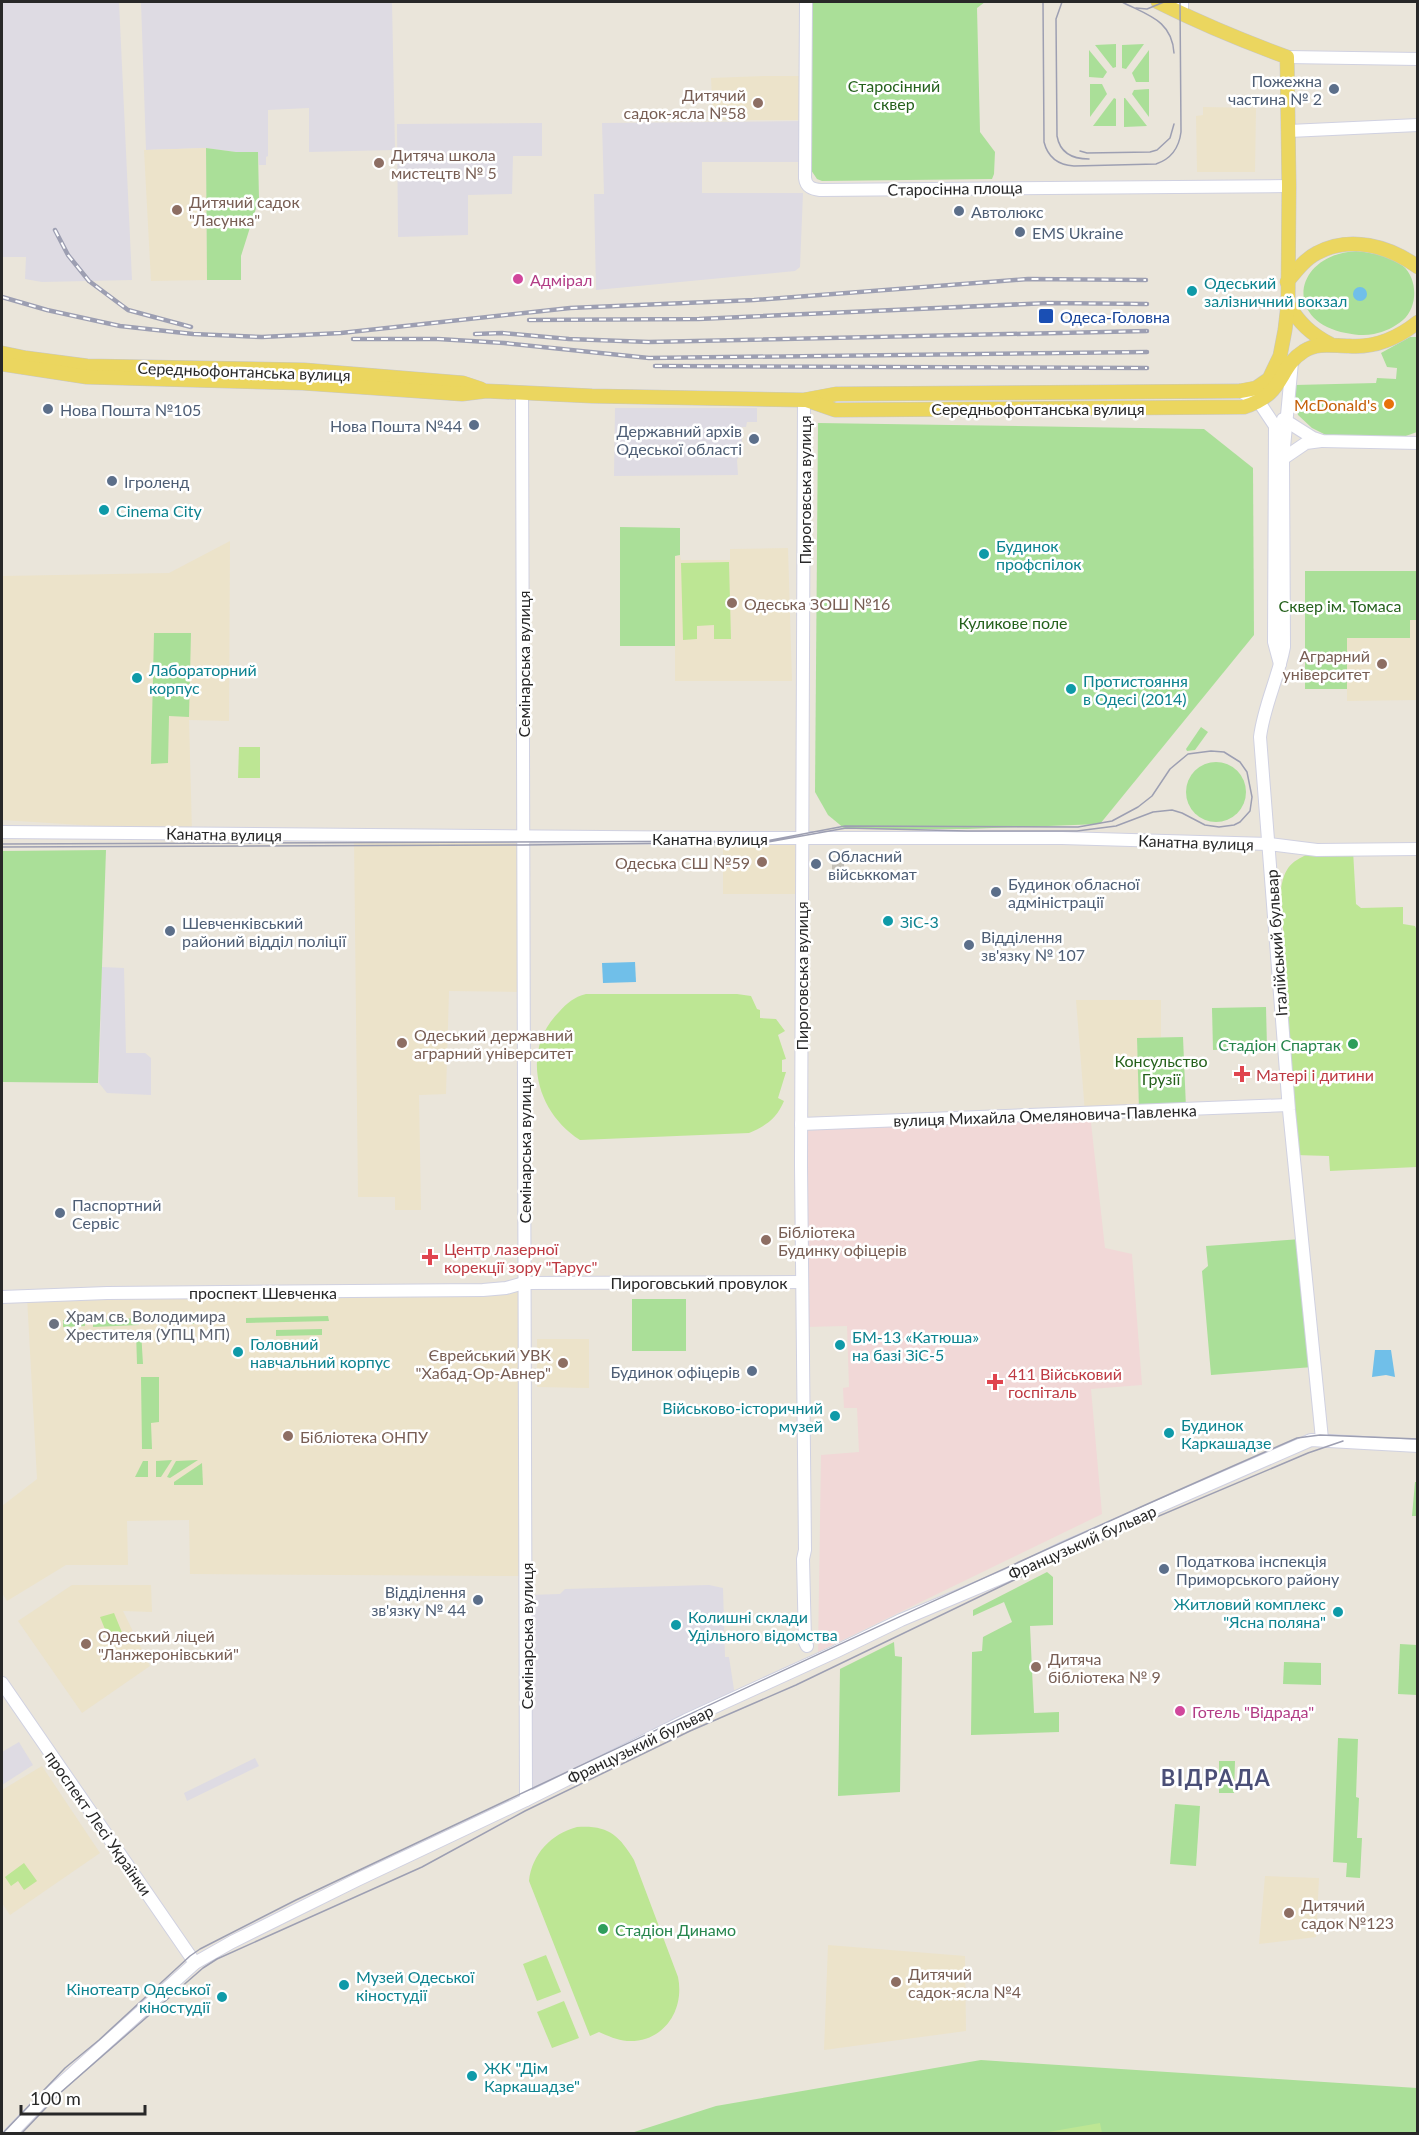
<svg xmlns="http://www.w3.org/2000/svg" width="1419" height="2135" font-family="Lato,sans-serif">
  <rect width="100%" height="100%" fill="#eae5da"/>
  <g fill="#dedbe3">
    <path d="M2,2H119L132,280L42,282L25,279L26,257H2Z"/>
    <path d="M141,2H392L395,150L309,152V108L268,110V156L266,157V165H259L258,152H236L206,148L146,150Z"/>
    <path d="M804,121V162H702V193H803L800,267L795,271L596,290L594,194H604L602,123Z"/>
    <path d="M542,123V156H513L512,194L468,195V235L398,237L397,124Z"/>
    <path d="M615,408H757V422H747L746,427H742V451L737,460L738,475L614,476Z"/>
    <path d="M102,967L124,968L126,1053H145L151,1058V1095L107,1093L99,1083Z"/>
    <path d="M709,1585L723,1588L725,1657H729L735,1696L527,1799L528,1595L560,1594L565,1589Z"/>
    <path d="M19,1742L33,1765L2,1785V1752Z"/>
    <path d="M255,1758L259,1766L187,1801L184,1793Z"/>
  </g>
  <g fill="#ece3ca">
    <path d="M764,76H805L804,120H713L711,78Z"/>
    <path d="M1203,107L1256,108L1255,172H1197L1196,116L1203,115Z"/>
    <path d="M206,148L207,280L151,281L144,150Z"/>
    <path d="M230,541L229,721L189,720L192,832L2,820V576L169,573Z"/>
    <path d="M788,548L792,681H675V556L680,555L681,560H730V549Z"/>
    <path d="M1410,620H1417V700L1347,701V638H1410Z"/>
    <path d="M354,836L523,837L522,992L449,991L446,1094L419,1095L421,1210H395V1197H358Z"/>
    <rect x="723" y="839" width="78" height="55"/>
    <path d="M1076,1000H1161V1037L1137,1038L1139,1111L1085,1113Z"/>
    <path d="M524,1284L525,1576L190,1574L189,1520L127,1521L128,1565H66L7,1601L2,1593V1506L37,1479L27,1297Z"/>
    <path d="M537,1339H589V1388L537,1387Z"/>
    <path d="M72,1585H151L152,1612L123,1611L150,1666L82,1713L18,1621Z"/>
    <path d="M42,1766L100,1853L10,1915L2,1903V1790Z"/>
    <path d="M1265,1876L1319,1878L1316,1937L1259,1944Z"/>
    <path d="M828,1945L965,1956L966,2031L824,2050Z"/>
  </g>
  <path fill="#f1d8d7" d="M1090,1114L1105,1248L1132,1254L1142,1385L1091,1389L1102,1514L818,1652L821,1455L859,1452L857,1408H844L843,1388L849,1387L847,1326L804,1327L802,1131Z"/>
  <g fill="#aadf98">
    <path d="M810,2H985L977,8L980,132L995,152L994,174L992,179L822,181L817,179L811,170Z"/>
    <path d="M1116,44V67L1113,68L1095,45Z"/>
    <path d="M1144,44L1126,69L1122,68V45Z"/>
    <path d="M1089,50L1107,72L1103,78L1089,77Z"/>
    <path d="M1149,50V82H1136L1132,73Z"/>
    <path d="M1090,84H1102L1107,94L1090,117Z"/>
    <path d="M1149,89V117L1132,94L1134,90Z"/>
    <path d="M1114,98L1116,99V126H1093Z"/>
    <path d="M1124,98H1125L1147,126L1124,127Z"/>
    <path d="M206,148L236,152H258L259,199L241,256V280H207Z"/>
    <path d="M1356,251C1373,253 1390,255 1403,266C1418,279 1418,307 1403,320C1395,327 1384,332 1374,334C1365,336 1355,335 1346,333C1283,321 1293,255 1356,251Z"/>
    <path d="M1410,337H1417V432L1403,437L1328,436L1312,428L1298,415L1296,408L1295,385L1376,383L1377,378L1396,379L1397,368L1387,367L1381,353Z"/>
    <path d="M818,423L1204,429L1253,468L1254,635L1100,824L967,829H845L828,815L815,792Z"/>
    <path d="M620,527L680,528V555L675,556V646H620Z"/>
    <path d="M1305,571H1417V620H1410V638H1347V689H1305Z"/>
    <path d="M154,633H191L189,717L169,716L168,763L151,764Z"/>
    <path d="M1201,727L1208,732L1195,750L1187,751L1186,749Z"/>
    <circle cx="1216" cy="792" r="30"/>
    <path d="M106,850L98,1083L2,1082V851Z"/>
    <path d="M1266,1007L1267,1048L1213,1050L1212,1008Z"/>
    <path d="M1183,1037L1186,1108L1139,1111L1137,1038Z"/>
    <path d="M1301,1239L1313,1367L1211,1375L1202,1271L1208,1266L1206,1246Z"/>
    <rect x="632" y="1299" width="54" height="52"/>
    <path d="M328,1316L329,1321L246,1323V1318Z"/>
    <path d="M139,1318V1325L93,1327V1320Z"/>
    <path d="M194,1318V1324H162V1319Z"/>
    <path d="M85,1319V1326L63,1327V1320Z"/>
    <path d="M322,1329V1335L276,1336V1330Z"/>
    <path d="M141,1331L143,1364H137L136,1332Z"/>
    <path d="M133,1332V1336L99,1337V1333Z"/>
    <path d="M141,1377H159V1422L151,1423L152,1449H142Z"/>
    <path d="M172,1460L161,1477H156V1461Z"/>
    <path d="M198,1460L170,1478L167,1477L176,1461Z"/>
    <path d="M143,1461H148V1477H135Z"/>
    <path d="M202,1463L203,1485H174V1482Z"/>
    <path d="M1415,1482H1417V1516H1412Z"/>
    <path d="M1047,1572L1053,1577V1625L1030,1626L1034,1713L1059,1712V1732L971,1735L972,1652L982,1651L983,1637L1012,1622L1004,1602L973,1616V1610Z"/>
    <path d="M894,1642L895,1656L902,1657L900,1792L838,1796L840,1669Z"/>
    <path d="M1400,1644L1417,1645V1695L1398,1694Z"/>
    <path d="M1284,1662L1321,1663V1685L1283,1684Z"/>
    <path d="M1338,1738L1358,1739L1356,1797L1359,1798L1357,1838H1362L1360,1878L1346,1877L1347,1863L1333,1862Z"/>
    <path d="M1219,1761H1235L1234,1793H1219Z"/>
    <path d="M1175,1804L1200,1806L1196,1866L1170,1864Z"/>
    <path d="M981,2060L1417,2088V2133L628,2134L716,2106Z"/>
  </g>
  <g fill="#bde694">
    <path d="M729,562L731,639H714V625L697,626V639L683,640L681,563Z"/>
    <path d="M239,747H260V778H238Z"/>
    <path d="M1317,850H1353L1356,904L1361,908L1403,907V924L1415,926L1418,933L1417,1167L1330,1171L1329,1156L1295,1155L1281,889C1285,863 1295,860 1317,850Z"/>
    <path d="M586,994H737L751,996L757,1009L760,1010V1018L776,1019L785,1031L778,1035L786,1059L782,1060V1072H786L778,1098L784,1101C777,1118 766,1126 749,1133L580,1140C536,1112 520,1051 559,1012C567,1003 574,997 586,994Z"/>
    <path d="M114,1613L123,1635L109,1639L100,1617Z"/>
    <path d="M577,1827C608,1825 619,1835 634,1860L678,1977C685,2011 663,2043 627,2041C617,2040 608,2036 599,2032L590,2036L529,1881C532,1854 551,1834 577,1827Z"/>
    <path d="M24,1863L37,1881L24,1890L18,1881L11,1886L5,1877Z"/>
    <path d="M546,1955L561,1992L537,2001L523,1964Z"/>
    <path d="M564,2001L579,2038L552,2048L537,2012Z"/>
    <path d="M1100,2123L1102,2133H1042Z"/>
  </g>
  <g fill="#70bfe9">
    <circle cx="1360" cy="294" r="7"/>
    <path d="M635,962L636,982L603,983L602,963Z"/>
    <path d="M1375,1350H1391L1395,1377L1386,1375L1372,1377Z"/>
  </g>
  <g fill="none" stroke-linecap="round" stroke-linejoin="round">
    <path stroke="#c3bfb6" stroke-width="12" stroke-dasharray="12 6" stroke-linecap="butt" d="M838,858V880"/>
    <defs>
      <g id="secondary">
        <path d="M806,2L805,178C806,187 812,189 820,190L1289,186"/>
        <path d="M1182,2V14"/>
        <path d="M1287,57L1418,59"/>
        <path d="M1289,131L1418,125"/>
        <path d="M1292,362L1283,458L1284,647C1278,679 1264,705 1260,737L1289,1110L1322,1439"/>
        <path d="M1240,391L1259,402L1275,426L1274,642L1280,664"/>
        <path d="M522,393L526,1800"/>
        <path d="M804,400L801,1165L805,1550L803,1559L805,1642L807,1646"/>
        <path d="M1283,419L1313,438L1322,441L1418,443"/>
        <path d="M1281,460L1306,443L1321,441"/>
        <path d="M2,832L727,838H1062L1269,844L1317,850L1418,849"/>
        <path d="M801,1124L1288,1105"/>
        <path d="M2,1297L107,1293L483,1290L506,1288L524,1283L802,1282"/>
        <path d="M2,1683L195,1963"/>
        <path d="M10,2134L44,2099L195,1963L232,1942L357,1880L526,1800L686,1720L835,1652L901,1620L1008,1575L1061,1549L1311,1440L1418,1446"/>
      </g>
      <g id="primary">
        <path d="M1287,282C1296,271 1305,259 1317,253C1350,235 1389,246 1418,267"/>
        <path d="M1288,304C1299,323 1311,334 1330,344"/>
        <path d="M2,353L26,358L87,366L304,370L463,383L481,389"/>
        <path d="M2,364L87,377L303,383L462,394L486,391L592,396L804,400L836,394L1240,391L1256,388L1269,379L1280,356L1285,330L1288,304L1289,186L1287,57C1243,41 1200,23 1158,2"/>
        <path d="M806,400L835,410L1244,407C1286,394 1277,368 1304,351C1318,342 1333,346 1349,346C1375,348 1398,338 1418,322"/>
      </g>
    </defs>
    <use href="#secondary" stroke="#d0d1e1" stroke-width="14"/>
    <use href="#primary" stroke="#c7c7c7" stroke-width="15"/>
    <use href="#secondary" stroke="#fff" stroke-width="12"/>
    <use href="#primary" stroke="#ebd65f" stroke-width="14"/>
    <g stroke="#9d9fb2" stroke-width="1.5">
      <path d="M1043,2L1044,142C1048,158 1058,165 1074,166L1156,164C1171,159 1179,148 1181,132L1180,2"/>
      <path d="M1062,2L1056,19L1057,136C1060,153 1073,159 1089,159"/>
      <path d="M1122,2C1147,15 1172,20 1174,53"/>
      <path d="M1136,8L1147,9L1164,2"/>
      <path d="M1080,151L1087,153L1150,152L1157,150L1170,138L1174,124"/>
      <path d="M2,844L766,841L845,826L1078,827L1112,821L1138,807L1152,796L1170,769L1188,754L1211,751L1224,752L1240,762L1247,772L1252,797L1250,811L1240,822L1234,825L1219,827L1205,825L1182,813L1172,810L1153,812L1116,826L1077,831H967L846,828L768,842L523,845L2,847"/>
      <path d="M2,2134L65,2068L99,2040L190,1956L200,1949L296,1900C628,1743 960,1585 1297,1438L1320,1435L1418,1439"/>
      <path d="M21,2134L60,2093L203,1968L217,1959L422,1867L525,1811L690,1731L796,1685L1062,1557L1308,1453L1343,1441"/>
    </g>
    <defs>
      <g id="rail">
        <path d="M55,230L68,255L89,281L128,310L191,327"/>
        <path d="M2,297L47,310L120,326L193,334L262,337L341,333L570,308L754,300L1028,279L1146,280"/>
        <path d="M529,320L699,319L1048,303L1147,304"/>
        <path d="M475,334L502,333L569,339L649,342L1147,331"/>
        <path d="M353,339H438L504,343L649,358L1147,352"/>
        <path d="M655,366L1147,368"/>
      </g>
    </defs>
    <use href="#rail" stroke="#9d9fb2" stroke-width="4.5"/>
    <use href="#rail" stroke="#fff" stroke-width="2" stroke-dasharray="7" stroke-linecap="butt"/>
  </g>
  <g fill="#5c6f8a" stroke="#fff" stroke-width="2">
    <circle cx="1334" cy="89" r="6"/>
    <circle cx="959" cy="211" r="6"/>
    <circle cx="1020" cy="232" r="6"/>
    <circle cx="48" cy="409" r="6"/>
    <circle cx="474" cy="425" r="6"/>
    <circle cx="754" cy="439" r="6"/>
    <circle cx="112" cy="481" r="6"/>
    <circle cx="816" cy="864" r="6"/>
    <circle cx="996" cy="892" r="6"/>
    <circle cx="170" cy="931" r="6"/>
    <circle cx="969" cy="945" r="6"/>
    <circle cx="60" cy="1213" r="6"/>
    <circle cx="752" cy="1371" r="6"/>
    <circle cx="1164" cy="1569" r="6"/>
    <circle cx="478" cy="1600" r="6"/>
  </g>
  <g fill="#8d6e63" stroke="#fff" stroke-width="2">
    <circle cx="758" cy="103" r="6"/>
    <circle cx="379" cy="163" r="6"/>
    <circle cx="177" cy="210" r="6"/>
    <circle cx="732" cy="603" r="6"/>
    <circle cx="1382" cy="664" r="6"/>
    <circle cx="762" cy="862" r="6"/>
    <circle cx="402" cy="1043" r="6"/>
    <circle cx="766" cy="1240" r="6"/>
    <circle cx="563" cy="1363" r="6"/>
    <circle cx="288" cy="1436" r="6"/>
    <circle cx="86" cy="1644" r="6"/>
    <circle cx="1036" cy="1667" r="6"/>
    <circle cx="1289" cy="1913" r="6"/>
    <circle cx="896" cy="1982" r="6"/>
  </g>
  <g fill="#d1479c" stroke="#fff" stroke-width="2">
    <circle cx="518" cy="279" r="6"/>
    <circle cx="1180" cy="1711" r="6"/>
  </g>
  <g fill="#0f9aa8" stroke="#fff" stroke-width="2">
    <circle cx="1192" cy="291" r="6"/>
    <circle cx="104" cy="510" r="6"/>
    <circle cx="984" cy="554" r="6"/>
    <circle cx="137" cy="678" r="6"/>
    <circle cx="1071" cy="689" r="6"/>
    <circle cx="888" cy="921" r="6"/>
    <circle cx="840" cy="1345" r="6"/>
    <circle cx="238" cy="1352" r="6"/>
    <circle cx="835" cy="1416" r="6"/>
    <circle cx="1169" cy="1433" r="6"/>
    <circle cx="1338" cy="1612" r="6"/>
    <circle cx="676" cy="1625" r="6"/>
    <circle cx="344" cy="1985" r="6"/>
    <circle cx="222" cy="1997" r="6"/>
    <circle cx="472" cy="2076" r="6"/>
  </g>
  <rect fill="#1a4fb4" stroke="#fff" stroke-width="2" x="1038" y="308" width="16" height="16" rx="3"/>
  <circle fill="#e8710a" stroke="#fff" stroke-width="2" cx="1389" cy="404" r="6"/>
  <g fill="#2e9e5b" stroke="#fff" stroke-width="2">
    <circle cx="1353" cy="1044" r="6"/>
    <circle cx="603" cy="1929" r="6"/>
  </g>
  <g fill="#e0444e" stroke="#fff" stroke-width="2">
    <path d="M1239 1065h6v6h6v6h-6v6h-6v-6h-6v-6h6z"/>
    <path d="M427 1248h6v6h6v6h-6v6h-6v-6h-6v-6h6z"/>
    <path d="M992 1373h6v6h6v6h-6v6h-6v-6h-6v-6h6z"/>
  </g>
  <circle fill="#6b7280" stroke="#fff" stroke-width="2" cx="54" cy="1324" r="6"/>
  <g text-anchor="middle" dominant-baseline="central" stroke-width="5" stroke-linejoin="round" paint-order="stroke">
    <g font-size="16" fill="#4e5e75" stroke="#fff" text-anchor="start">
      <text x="1322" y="80" text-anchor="end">Пожежна<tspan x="1322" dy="18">частина № 2</tspan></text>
      <text x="971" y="211">Автолюкс</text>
      <text x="1032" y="232">EMS Ukraine</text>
      <text x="60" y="409">Нова Пошта №105</text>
      <text x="462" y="425" text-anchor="end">Нова Пошта №44</text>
      <text x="742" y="430" text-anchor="end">Державний архів<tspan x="742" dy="18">Одеської області</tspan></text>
      <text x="124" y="481">Ігроленд</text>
      <text x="828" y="855">Обласний<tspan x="828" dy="18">військкомат</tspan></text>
      <text x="1008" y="883">Будинок обласної<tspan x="1008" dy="18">адміністрації</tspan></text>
      <text x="182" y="922">Шевченківський<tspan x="182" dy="18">районий відділ поліції</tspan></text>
      <text x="981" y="936">Відділення<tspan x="981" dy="18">зв'язку № 107</tspan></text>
      <text x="72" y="1204">Паспортний<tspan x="72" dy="18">Сервіс</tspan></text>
      <text x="740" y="1371" text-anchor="end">Будинок офіцерів</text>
      <text x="1176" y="1560">Податкова інспекція<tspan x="1176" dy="18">Приморського району</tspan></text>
      <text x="466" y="1591" text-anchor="end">Відділення<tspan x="466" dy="18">зв'язку № 44</tspan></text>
    </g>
    <g font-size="16" fill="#25611c" stroke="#fff">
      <text x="894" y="85">Старосінний<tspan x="894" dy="18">сквер</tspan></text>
      <text x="1340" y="605">Сквер ім. Томаса</text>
      <text x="1013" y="622">Куликове поле</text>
      <text x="1161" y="1060">Консульство<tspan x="1161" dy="18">Грузії</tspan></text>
    </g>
    <g font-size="16" fill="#785e54" stroke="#fff" text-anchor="start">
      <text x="746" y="94" text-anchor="end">Дитячий<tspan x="746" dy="18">садок-ясла №58</tspan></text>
      <text x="391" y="154">Дитяча школа<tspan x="391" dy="18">мистецтв № 5</tspan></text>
      <text x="189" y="201">Дитячий садок<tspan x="189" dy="18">"Ласунка"</tspan></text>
      <text x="744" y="603">Одеська ЗОШ №16</text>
      <text x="1370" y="655" text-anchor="end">Аграрний<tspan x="1370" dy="18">університет</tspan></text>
      <text x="750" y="862" text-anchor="end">Одеська CШ №59</text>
      <text x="414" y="1034">Одеський державний<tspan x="414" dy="18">аграрний університет</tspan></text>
      <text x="778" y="1231">Бібліотека<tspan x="778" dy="18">Будинку офіцерів</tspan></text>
      <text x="551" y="1354" text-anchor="end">Єврейський УВК<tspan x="551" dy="18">"Хабад-Ор-Авнер"</tspan></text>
      <text x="300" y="1436">Бібліотека ОНПУ</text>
      <text x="98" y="1635">Одеський ліцей<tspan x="98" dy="18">"Ланжеронівський"</tspan></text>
      <text x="1048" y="1658">Дитяча<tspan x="1048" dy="18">бібліотека № 9</tspan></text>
      <text x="1301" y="1904">Дитячий<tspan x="1301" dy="18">садок №123</tspan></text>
      <text x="908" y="1973">Дитячий<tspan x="908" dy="18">садок-ясла №4</tspan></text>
    </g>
    <g font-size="16" fill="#282828" stroke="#fff">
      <text transform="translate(955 188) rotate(-1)">Старосінна площа</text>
      <text transform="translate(244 371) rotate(2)">Середньофонтанська вулиця</text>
      <text x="1038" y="408">Середньофонтанська вулиця</text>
      <text transform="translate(804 490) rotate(-90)">Пироговська вулиця</text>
      <text transform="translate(523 664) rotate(-90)">Семінарська вулиця</text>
      <text transform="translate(224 834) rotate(1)">Канатна вулиця</text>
      <text x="710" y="838">Канатна вулиця</text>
      <text transform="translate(1196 842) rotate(2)">Канатна вулиця</text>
      <text transform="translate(1276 943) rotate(-94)">Італійський бульвар</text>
      <text transform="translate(801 976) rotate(-90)">Пироговська вулиця</text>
      <text transform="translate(1045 1115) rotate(-2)">вулиця Михайла Омеляновича-Павленка</text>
      <text transform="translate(524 1150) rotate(-90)">Семінарська вулиця</text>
      <text x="699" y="1282">Пироговський провулок</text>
      <text x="263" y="1292">проспект Шевченка</text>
      <text transform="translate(1082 1542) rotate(-24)">Французький бульвар</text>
      <text transform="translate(526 1636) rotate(-90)">Семінарська вулиця</text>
      <text transform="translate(640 1744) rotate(-26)">Французький бульвар</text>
      <text transform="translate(99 1823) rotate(55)">проспект Лесі Українки</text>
    </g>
    <g font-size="16" fill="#b23c85" stroke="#fff" text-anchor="start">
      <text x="530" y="279">Адмірал</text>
      <text x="1192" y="1711">Готель "Відрада"</text>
    </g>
    <g font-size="16" fill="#0d838f" stroke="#fff" text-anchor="start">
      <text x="1204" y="282">Одеський<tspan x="1204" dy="18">залізничний вокзал</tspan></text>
      <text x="116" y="510">Cinema City</text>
      <text x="996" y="545">Будинок<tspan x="996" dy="18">профспілок</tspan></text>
      <text x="149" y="669">Лабораторний<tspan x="149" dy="18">корпус</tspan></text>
      <text x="1083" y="680">Протистояння<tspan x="1083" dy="18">в Одесі (2014)</tspan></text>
      <text x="900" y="921">ЗіС-3</text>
      <text x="852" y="1336">БМ-13 «Катюша»<tspan x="852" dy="18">на базі ЗіС-5</tspan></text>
      <text x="250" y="1343">Головний<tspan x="250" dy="18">навчальний корпус</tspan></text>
      <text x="823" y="1407" text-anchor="end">Військово-історичний<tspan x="823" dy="18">музей</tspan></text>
      <text x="1181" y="1424">Будинок<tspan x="1181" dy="18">Каркашадзе</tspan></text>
      <text x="1326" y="1603" text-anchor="end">Житловий комплекс<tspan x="1326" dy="18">"Ясна поляна"</tspan></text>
      <text x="688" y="1616">Колишні склади<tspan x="688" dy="18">Удільного відомства</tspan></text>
      <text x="356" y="1976">Музей Одеської<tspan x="356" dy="18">кіностудії</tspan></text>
      <text x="210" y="1988" text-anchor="end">Кінотеатр Одеської<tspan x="210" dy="18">кіностудії</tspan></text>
      <text x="484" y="2067">ЖК "Дім<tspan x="484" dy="18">Каркашадзе"</tspan></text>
    </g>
    <g font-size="16" fill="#164399" stroke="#fff" text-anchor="start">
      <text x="1060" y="316">Одеса-Головна</text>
    </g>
    <g font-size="16" fill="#c56008" stroke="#fff" text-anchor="end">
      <text x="1377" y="404">McDonald's</text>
    </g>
    <g font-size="16" fill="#27864d" stroke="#fff" text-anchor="end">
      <text x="1341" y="1044">Стадіон Спартак</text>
      <text x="615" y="1929" text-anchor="start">Стадіон Динамо</text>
    </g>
    <g font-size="16" fill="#be3a42" stroke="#fff" text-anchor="start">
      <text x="1256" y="1074">Матері і дитини</text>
      <text x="444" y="1248">Центр лазерної<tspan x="444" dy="18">корекції зору "Тарус"</tspan></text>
      <text x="1008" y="1373">411 Військовий<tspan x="1008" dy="18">госпіталь</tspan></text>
    </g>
    <g font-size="16" fill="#5b616d" stroke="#fff" text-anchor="start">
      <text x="66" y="1315">Храм св. Володимира<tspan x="66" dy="18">Хрестителя (УПЦ МП)</tspan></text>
    </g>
    <g font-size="22" font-weight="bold" letter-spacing="1.5" fill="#4b4f77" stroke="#fff">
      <text x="1216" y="1777">ВІДРАДА</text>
    </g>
  </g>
  <rect width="1419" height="2135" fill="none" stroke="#282828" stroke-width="6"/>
  <path d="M21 2105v9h124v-9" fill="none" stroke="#282828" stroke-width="3"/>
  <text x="30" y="2105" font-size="18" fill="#282828" stroke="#ffffff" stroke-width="4.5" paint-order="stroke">100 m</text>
</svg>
